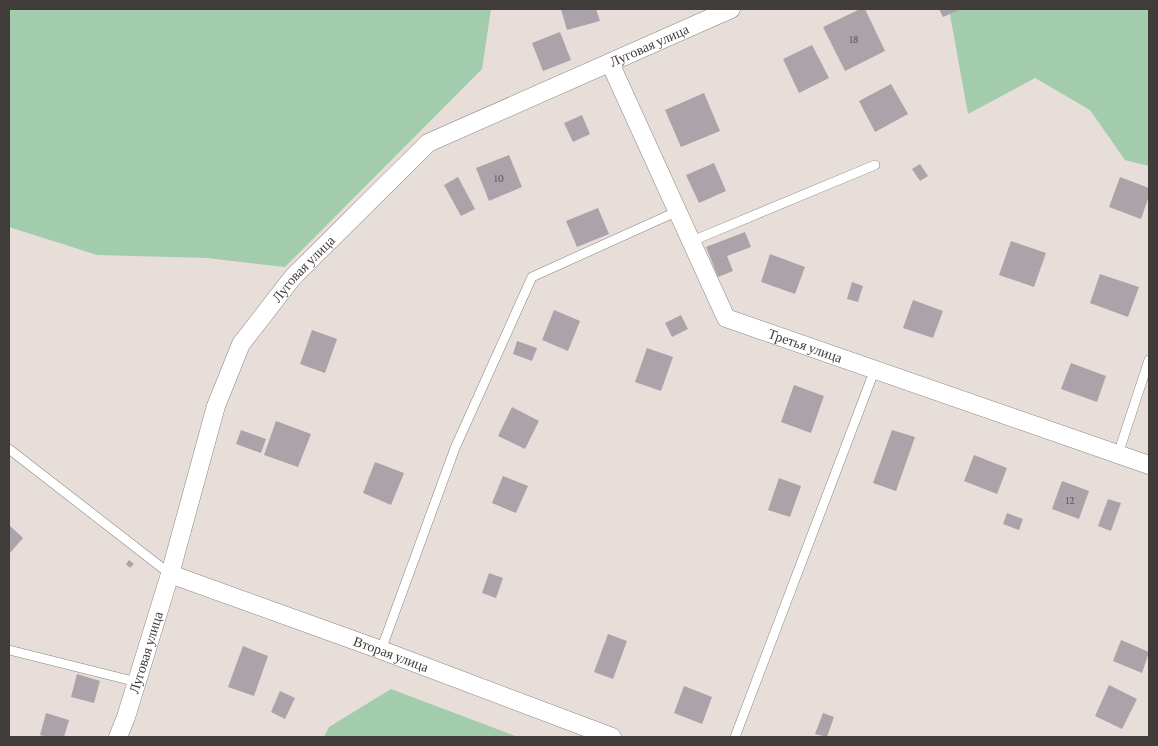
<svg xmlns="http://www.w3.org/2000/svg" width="1158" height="746" font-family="'Crimson Pro',serif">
  <rect width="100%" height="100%" fill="#e7ded9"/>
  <g fill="#a2ccab">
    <path d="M9,9H491L482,69L285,267L207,258L97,255L9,227Z"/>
    <path d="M949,9H1149V166L1125,160L1090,110L1035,78L968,114Z"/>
    <path d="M391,689L518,737H324L329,727Z"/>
  </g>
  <g fill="#aba3a9">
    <path d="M561,9H596L600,21L567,30Z"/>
    <path d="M860,9H865L885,51L845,71L823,27Z"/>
    <path d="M939,9H961L943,17Z"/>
    <path d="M560,32L571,60L543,71L532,43Z"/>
    <path d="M812,45L829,78L799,93L783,59Z"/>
    <path d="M891,84L908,114L875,132L859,101Z"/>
    <path d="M704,93L720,131L681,147L665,110Z"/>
    <path d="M582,115L590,134L573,142L564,123Z"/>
    <path d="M509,155L522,187L489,201L476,168Z"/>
    <path d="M714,163L726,191L699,203L686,175Z"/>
    <path d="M920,164L928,176L920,181L912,169Z"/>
    <path d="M458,177L475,209L461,216L444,185Z"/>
    <path d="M1120,177L1149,188V196L1141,219L1109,207Z"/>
    <path d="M598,208L609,234L577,247L566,221Z"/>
    <path d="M745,232L751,247L727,256L733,271L718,277L706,247Z"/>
    <path d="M1011,241L1046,253L1034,287L999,275Z"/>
    <path d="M770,254L805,267L795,294L761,282Z"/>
    <path d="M1100,274L1139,287L1128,317L1090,303Z"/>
    <path d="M852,282L863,286L858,302L847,299Z"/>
    <path d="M913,300L943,311L933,338L903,328Z"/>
    <path d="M554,310L580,321L568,351L542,340Z"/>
    <path d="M681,315L688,329L672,337L665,323Z"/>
    <path d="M312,330L337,339L325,373L300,364Z"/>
    <path d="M517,341L537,348L532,361L513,354Z"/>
    <path d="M647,348L673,357L661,391L635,382Z"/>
    <path d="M1071,363L1106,376L1097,402L1061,389Z"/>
    <path d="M794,385L824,396L811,433L781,422Z"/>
    <path d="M512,407L539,421L525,449L498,436Z"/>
    <path d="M276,421L311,434L298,467L264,455Z"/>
    <path d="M241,430L266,439L261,453L236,444Z"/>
    <path d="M892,430L915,437L896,491L873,483Z"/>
    <path d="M974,455L1007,468L997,494L964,481Z"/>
    <path d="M375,462L404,473L391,505L363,493Z"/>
    <path d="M503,476L528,486L516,513L492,503Z"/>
    <path d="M779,478L801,486L790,517L768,510Z"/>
    <path d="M1062,481L1089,491L1079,519L1052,509Z"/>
    <path d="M1108,499L1121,503L1111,531L1098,526Z"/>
    <path d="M1007,513L1023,519L1019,530L1003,524Z"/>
    <path d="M9,525L23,538L9,554Z"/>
    <path d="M129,560L134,564L130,568L126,564Z"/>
    <path d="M489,573L503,578L496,598L482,593Z"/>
    <path d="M608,634L627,641L613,679L594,672Z"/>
    <path d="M1121,640L1149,652L1142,673L1113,661Z"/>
    <path d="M243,646L268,656L254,696L228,687Z"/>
    <path d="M77,674L100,681L94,703L71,697Z"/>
    <path d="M1109,685L1137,699L1122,729L1095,716Z"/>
    <path d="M684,686L712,697L702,724L674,713Z"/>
    <path d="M280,691L295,698L285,719L271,712Z"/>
    <path d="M46,713L69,720L64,737H47L40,735Z"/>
    <path d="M823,713L834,717L827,737L815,734Z"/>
  </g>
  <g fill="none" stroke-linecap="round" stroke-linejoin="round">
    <defs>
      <g id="lane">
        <path d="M692,241L875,165"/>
        <path d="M9,449L170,574"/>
        <path d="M1118,454L1149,360"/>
        <path d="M9,650L137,682"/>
        <path d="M381,650L455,448L532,277L678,211"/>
        <path d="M735,737L875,369"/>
      </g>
      <g id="street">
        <path id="s1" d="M610,63L726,318L1149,465"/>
        <path id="s2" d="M170,574L381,650L612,737"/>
        <path id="s3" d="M118,737L126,717L170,574L216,406L241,344L293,277L428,143L731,9"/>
      </g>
    </defs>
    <use href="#lane" stroke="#8b837f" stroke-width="10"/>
    <use href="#street" stroke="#8b837f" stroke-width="19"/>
    <use href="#lane" stroke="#fff" stroke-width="9"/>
    <use href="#street" stroke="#fff" stroke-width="18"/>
  </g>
  <g text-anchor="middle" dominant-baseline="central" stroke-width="4" stroke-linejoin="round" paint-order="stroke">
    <g font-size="11" fill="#5b5656">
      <text x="854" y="39">18</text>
      <text x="499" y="178">10</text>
      <text x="1070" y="500">12</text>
    </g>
    <g font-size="14" fill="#403c3a" stroke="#fff">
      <text stroke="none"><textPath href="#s3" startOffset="929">Луговая улица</textPath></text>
      <text stroke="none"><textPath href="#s3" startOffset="510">Луговая улица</textPath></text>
      <text stroke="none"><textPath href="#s1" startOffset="364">Третья улица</textPath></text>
      <text stroke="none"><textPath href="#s3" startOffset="89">Луговая улица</textPath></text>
      <text stroke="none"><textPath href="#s2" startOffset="235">Вторая улица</textPath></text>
    </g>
  </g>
  <rect width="1158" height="746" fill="none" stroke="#403c3a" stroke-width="20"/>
</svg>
